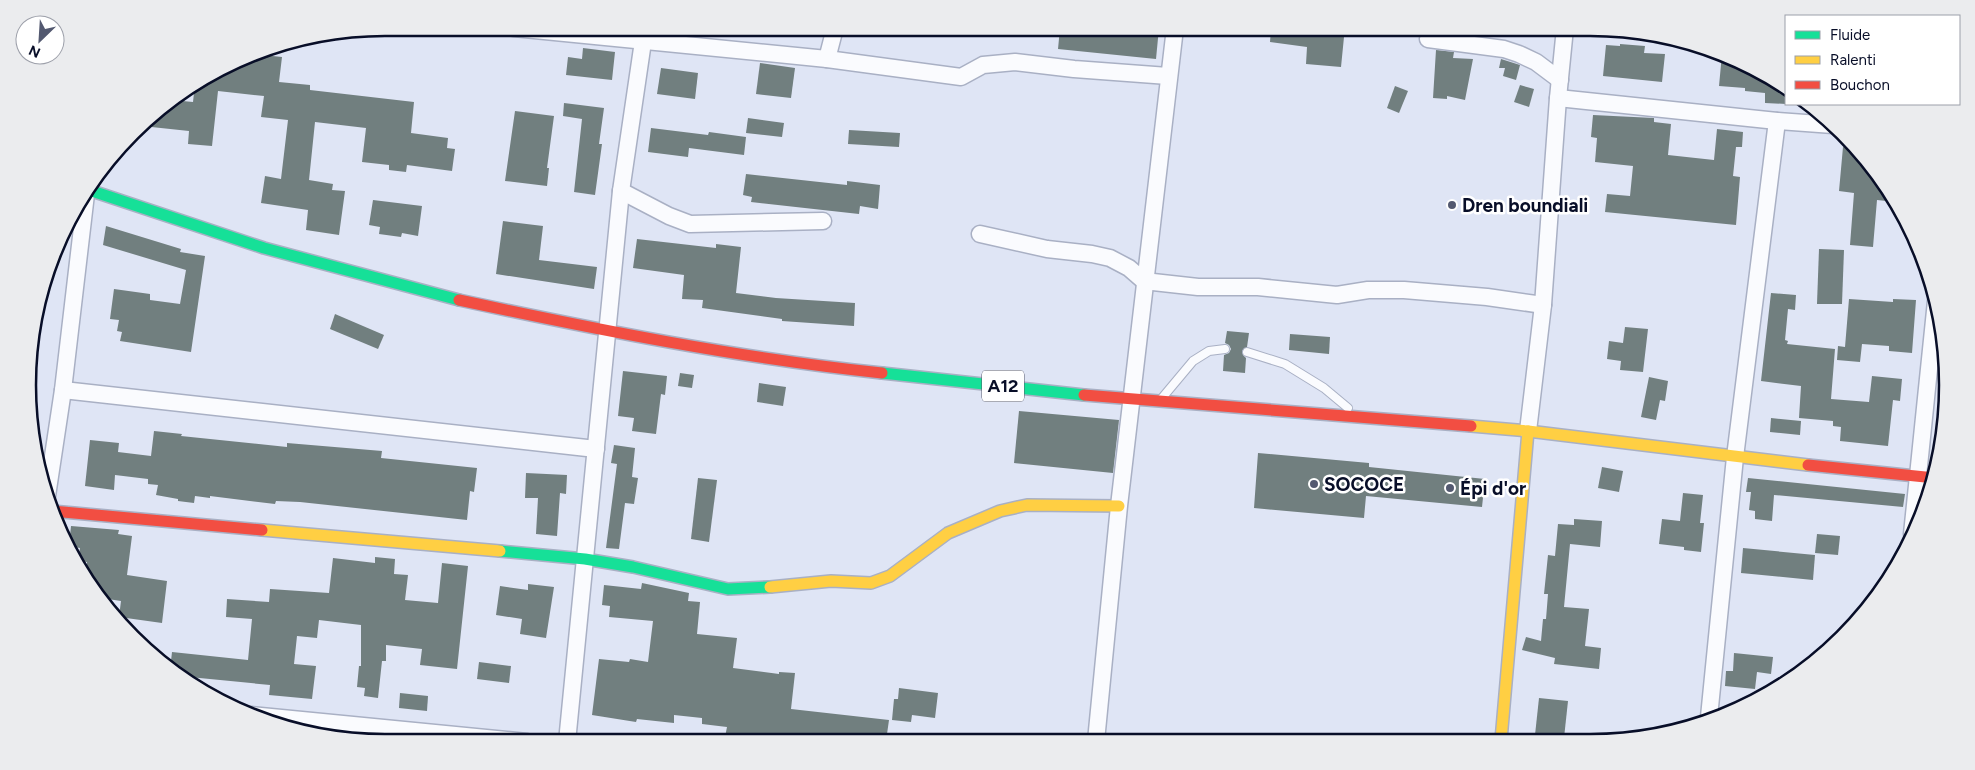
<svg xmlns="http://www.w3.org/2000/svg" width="1975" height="770" font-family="Figtree,sans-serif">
  <rect width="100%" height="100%" fill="#dfe5f5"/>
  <g fill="#717f7f">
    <path d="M1060,28H1159L1156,59L1058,49Z"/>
    <path d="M1271,29L1344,37L1341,67L1306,64L1307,47L1270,42Z"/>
    <path d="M1620,44L1645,46L1644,53L1665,54L1662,82L1603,76L1606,45L1620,46Z"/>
    <path d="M583,48L615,52L612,80L566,75L568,57L582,59Z"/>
    <path d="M1436,50L1454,52L1453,58L1473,59L1465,100L1447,96V99L1433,98Z"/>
    <path d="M254,54L282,57L279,82L310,85V90L414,102L411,133L448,138L447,148L455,149L452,171L407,165L406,172L389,170V165L362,162L366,128L315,122L309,180L333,184L332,190L345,191L339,235L306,230L308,210L261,203L265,176L281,179L288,120L261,117L264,96L218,91L212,146L188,144L189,131L142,126L150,116L172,100L193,102L195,84L206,75Z"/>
    <path d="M1722,54L1748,64L1786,88V104L1765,103V93L1745,91V88L1719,86Z"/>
    <path d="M1501,59L1520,65L1516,80L1503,76L1505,68H1499Z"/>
    <path d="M760,63L795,68L791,98L756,94Z"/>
    <path d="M661,68L698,73L695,99L657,94Z"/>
    <path d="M1520,85L1534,89L1529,107L1514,102Z"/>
    <path d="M1395,86L1408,91L1399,113L1387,108Z"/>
    <path d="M564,103L604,108L599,144H602L595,195L574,192L582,119L563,116Z"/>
    <path d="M515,111L554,116L547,168H549L547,186L505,181Z"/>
    <path d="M1593,115L1654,118V122L1671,124L1668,155L1714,160L1717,129L1743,132L1742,147H1736L1733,176L1740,177L1736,225L1605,212L1607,194L1630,196L1633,166L1595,162L1597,138L1591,137Z"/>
    <path d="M748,118L784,123L782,137L746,133Z"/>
    <path d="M651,128L708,135L709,132L746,137L744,155L689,148L688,157L648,152Z"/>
    <path d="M849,130L900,133L899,147L848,144Z"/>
    <path d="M1843,147L1859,150L1896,202L1877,200L1873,247L1850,245L1854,193L1839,191Z"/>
    <path d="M746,174L847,185V181L880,185L878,209L860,206L859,214L751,202L752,197L743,195Z"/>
    <path d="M373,200L422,206L418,236L402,233L401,237L379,234L380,227L369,225Z"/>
    <path d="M503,221L543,226L539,260L597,267L594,289L496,274Z"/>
    <path d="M106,226L181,249L180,252L205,256L191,352L120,341L122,332L117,331L119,320L110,319L114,289L150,294V300L180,304L186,270L103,245Z"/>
    <path d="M637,239L716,248V244L741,247L736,293L776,298L855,303L854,326L782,321V319L702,308L703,300L682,299L684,275L633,268Z"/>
    <path d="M1819,249L1844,250L1842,304H1817Z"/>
    <path d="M1771,293L1796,295L1795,310L1788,309L1785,340L1788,341L1787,344L1835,349L1831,399L1869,402L1872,376L1902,379L1900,401L1893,400L1888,446L1840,441L1841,427L1833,426V421L1799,418L1801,386L1761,381Z"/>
    <path d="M1849,299L1893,302V299L1916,300L1912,353L1889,351V346L1862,344L1860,362L1837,360L1838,346L1845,347Z"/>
    <path d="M335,314L384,335L378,349L330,329Z"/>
    <path d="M1625,327L1648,329L1643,372L1620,370L1621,361L1607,359L1609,341L1623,343Z"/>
    <path d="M1227,331L1249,333L1247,347L1242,351L1243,355L1246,358L1245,373L1223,371L1224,355L1229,353L1231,349L1229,345L1225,343Z"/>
    <path d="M1290,334L1330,337L1329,354L1289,350Z"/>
    <path d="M623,371L667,376L665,395L661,394L656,434L632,431L634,418L618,416Z"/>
    <path d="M680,373L694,375L692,388L678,386Z"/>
    <path d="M1649,377L1668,381L1665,401L1660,400L1656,420L1641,417Z"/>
    <path d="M759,383L786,387L783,406L757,402Z"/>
    <path d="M1019,411L1119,420L1113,473L1014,463Z"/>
    <path d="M1771,418L1801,421L1800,435L1770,432Z"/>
    <path d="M154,431L182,434L181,436L287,447V443L382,451L381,458L477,468L474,492L470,491L467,520L300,502L276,501L275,504L210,496V498L195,496L194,503L178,501V499L156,495L158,485L148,484V479L115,475L114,490L85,486L90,440L119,443L118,452L151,456Z"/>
    <path d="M614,445L635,448L632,477L638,478L634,504L625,503L619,549L606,548L617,464L611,463Z"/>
    <path d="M1258,453L1369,463V467L1485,479L1482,507L1366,496L1364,518L1254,508Z"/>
    <path d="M1602,467L1623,471L1619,492L1598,488Z"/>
    <path d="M526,473L567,475L566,494L560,493L557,536L536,534L538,498H525Z"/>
    <path d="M698,478L717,480L709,542L691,539Z"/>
    <path d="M1748,478L1905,494L1903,507L1774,495L1772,521L1755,519V511L1749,510L1751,492H1746Z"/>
    <path d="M1683,493L1703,495L1700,523H1704L1701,552L1684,550V547L1659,544L1662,519L1680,521Z"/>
    <path d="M1574,519L1602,521L1600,547L1570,544L1564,607L1589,609L1585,646L1601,648L1599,669L1554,664L1555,658L1522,650L1526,637L1541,641L1543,619H1546L1548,594H1544L1548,555L1555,556L1558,524L1574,525Z"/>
    <path d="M71,526L119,530L118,534L132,536L127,575L167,581L162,623L119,617L121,601L101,598L88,583L85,578L87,562L78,561L80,548L69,546Z"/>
    <path d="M1817,534L1840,536L1838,555L1815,553Z"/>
    <path d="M1743,548L1815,555L1813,580L1741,573Z"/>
    <path d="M375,557L395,559L394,574L408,575L405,600L438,603L442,563L468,566L457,669L420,665L422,649L386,645V661H382L378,698L364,696L365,688L357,687L359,666H361V625L319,620L317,638L297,636L294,664L316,666L312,699L269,695L270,685L179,676L170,670L172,652L248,660L252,619L226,617L227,599L269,602L270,589L329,593L333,558L375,563Z"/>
    <path d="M642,583L689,593L688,601L700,602L697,634L737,638L733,668L779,674V672L795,673L791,709L889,720L886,741H861L798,735V741L753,742L725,737L727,727L702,724V718L674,715V723L637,719L636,722L592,715L599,659L629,662L630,659L648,662L653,621L609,617L610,606L602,605L604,585L641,589Z"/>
    <path d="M528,584L554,587L546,638L520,634L522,619L496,615L500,586L528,590Z"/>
    <path d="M1734,653L1773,657L1771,674L1757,672L1755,689L1725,686L1726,671H1733Z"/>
    <path d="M479,662L511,666L509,683L477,679Z"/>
    <path d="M899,688L938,693L935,718L912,715L911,722L892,720L894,699H898Z"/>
    <path d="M400,693L428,696L427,711L399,708Z"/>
    <path d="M1539,698L1568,701L1564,738L1535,735Z"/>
  </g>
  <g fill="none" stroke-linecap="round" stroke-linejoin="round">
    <defs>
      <g id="lane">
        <path d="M1247,352L1285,364L1324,388L1348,408"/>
        <path d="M1162,398L1193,361L1209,351L1225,349"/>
      </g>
      <g id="street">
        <path d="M514,28L827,59L961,77L983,65L1015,62L1074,69L1168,76"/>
        <path d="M1428,39L1504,49L1519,54L1536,62L1560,80"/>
        <path d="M827,59L835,28"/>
        <path d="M1558,98L1777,121L1833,125"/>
        <path d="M621,191L669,216L690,224L823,221"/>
        <path d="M980,234L1047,249L1092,254L1110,258L1129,268L1144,281L1198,287H1258L1337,295L1368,290H1404L1487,297L1543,305"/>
        <path d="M63,390L596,449"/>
        <path d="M1528,431L1543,305L1558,98L1565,28"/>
        <path d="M47,496L63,390L86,194"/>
        <path d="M1912,534L1936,301"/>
        <path d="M251,715L527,742"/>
        <path d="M1709,717L1735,457L1777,121"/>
        <path d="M1096,741L1119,506L1175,28"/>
        <path d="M567,742L621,191L645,28"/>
      </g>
      <g id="fast">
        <path d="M89,190L264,248L459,300"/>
        <path d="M882,373L1084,395"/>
        <path d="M500,551L585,559L633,567L728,589L770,587"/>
      </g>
      <g id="slow">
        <path d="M1471,426L1528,431L1808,465"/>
        <path d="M262,530L500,551"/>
        <path d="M770,587L831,581L871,583L890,576L948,533L1000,511L1027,505L1119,506"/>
        <path d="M1501,740L1528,431"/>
      </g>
      <g id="jam">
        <path d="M459,300C599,330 739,358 882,373"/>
        <path d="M1084,395L1471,426"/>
        <path d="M1808,465L1935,478"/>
        <path d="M52,511L262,530"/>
      </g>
    </defs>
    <use href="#lane" stroke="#a9b0c4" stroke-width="10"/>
    <use href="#street" stroke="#a9b0c4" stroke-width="19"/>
    <use href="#fast" stroke="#a9b0c4" stroke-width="14"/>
    <use href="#slow" stroke="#a9b0c4" stroke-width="14"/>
    <use href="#jam" stroke="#a9b0c4" stroke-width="14"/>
    <use href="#lane" stroke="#fafbfe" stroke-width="8"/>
    <use href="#street" stroke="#fafbfe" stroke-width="16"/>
    <use href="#fast" stroke="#16e098" stroke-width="11"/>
    <use href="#slow" stroke="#ffcf43" stroke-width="11"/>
    <use href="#jam" stroke="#f24e42" stroke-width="11"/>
  </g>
  <g fill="#535970" stroke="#fff" stroke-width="2">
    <circle cx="1452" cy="205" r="5"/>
    <circle cx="1314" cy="484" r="5"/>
    <circle cx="1450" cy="488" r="5"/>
  </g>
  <g text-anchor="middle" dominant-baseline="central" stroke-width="5" stroke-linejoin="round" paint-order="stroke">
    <rect fill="#fff" stroke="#525668" stroke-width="1" x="982" y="370.5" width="42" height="31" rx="4"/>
    <g font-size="18" font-weight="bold" fill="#080e28">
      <text x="1003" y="386">A12</text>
    </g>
    <g font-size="19" font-weight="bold" fill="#080e28" stroke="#fff" text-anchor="start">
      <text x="1462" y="205">Dren boundiali</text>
      <text x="1324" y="484">SOCOCE</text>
      <text x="1460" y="488">Épi d'or</text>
    </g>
  </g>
  <path d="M0 0H1975V770H0ZM385 36H1590A349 349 0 0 1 1939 385V385A349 349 0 0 1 1590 734H385A349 349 0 0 1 36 385V385A349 349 0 0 1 385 36Z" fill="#ebecee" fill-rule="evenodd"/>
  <path fill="none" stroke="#080e28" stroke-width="2.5" d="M385 36H1590A349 349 0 0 1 1939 385V385A349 349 0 0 1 1590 734H385A349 349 0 0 1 36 385V385A349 349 0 0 1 385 36Z"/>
  <rect x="1785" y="15" width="175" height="90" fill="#ffffff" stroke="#9c9fa9"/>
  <rect x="1795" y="31" width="25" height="8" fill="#16e098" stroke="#9c9fa9"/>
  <text x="1830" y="40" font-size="15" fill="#080e28">Fluide</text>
  <rect x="1795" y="56" width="25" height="8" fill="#ffcf43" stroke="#9c9fa9"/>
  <text x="1830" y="65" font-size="15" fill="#080e28">Ralenti</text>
  <rect x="1795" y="81" width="25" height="8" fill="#f24e42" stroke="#9c9fa9"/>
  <text x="1830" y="90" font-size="15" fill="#080e28">Bouchon</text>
  <g transform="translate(40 40) rotate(205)"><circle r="24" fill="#ffffff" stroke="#9c9fa9"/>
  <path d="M0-4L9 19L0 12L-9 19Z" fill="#535970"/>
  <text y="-8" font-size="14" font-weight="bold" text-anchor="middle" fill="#080e28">N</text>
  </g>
</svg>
